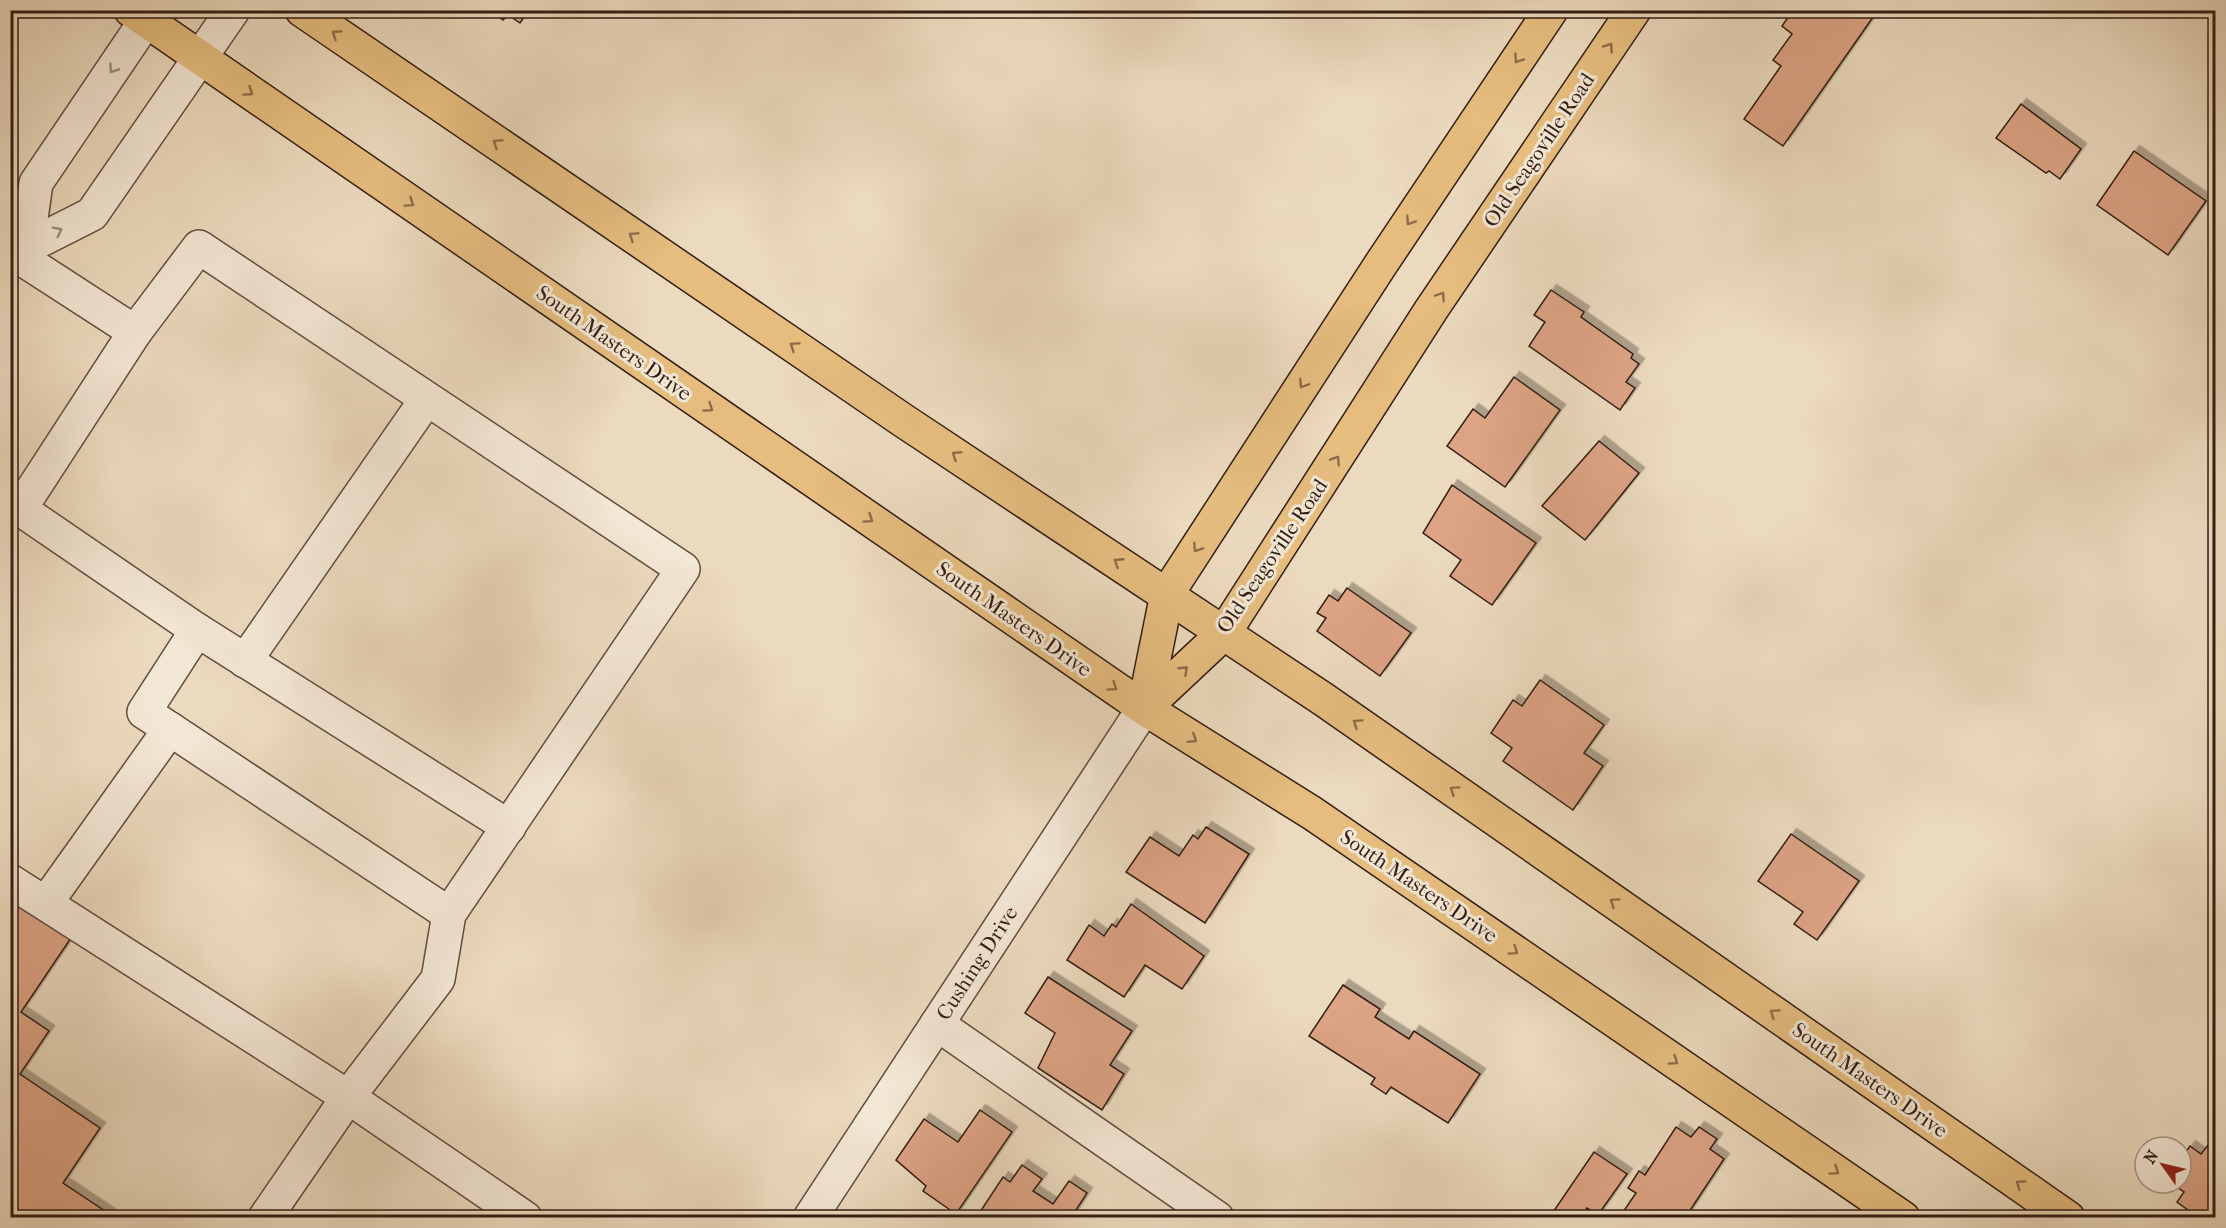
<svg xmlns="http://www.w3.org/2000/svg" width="2226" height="1228" font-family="'IM FELL French Canon',serif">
  <defs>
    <filter id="shadow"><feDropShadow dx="5.5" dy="-5.5" stdDeviation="0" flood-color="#0004"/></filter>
  </defs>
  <rect width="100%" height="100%" fill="#ecdabe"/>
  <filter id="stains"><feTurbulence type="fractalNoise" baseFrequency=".00333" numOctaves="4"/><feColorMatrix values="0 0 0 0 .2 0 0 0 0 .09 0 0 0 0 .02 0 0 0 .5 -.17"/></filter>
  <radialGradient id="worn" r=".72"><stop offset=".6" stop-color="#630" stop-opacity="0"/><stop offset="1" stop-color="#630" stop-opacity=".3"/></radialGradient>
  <g fill="#dca384" stroke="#321d13" stroke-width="1.5" filter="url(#shadow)">
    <path d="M490,10H529L520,23L508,15L503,20Z"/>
    <path d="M1793,10H1878L1783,146L1744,119L1781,66L1773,60L1792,34L1782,26Z"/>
    <path d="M2021,104L2081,149L2060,179L2049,171L2046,173L1996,138Z"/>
    <path d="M2134,151L2206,201L2168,255L2097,205Z"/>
    <path d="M1551,290L1584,312L1581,317L1633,354L1631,358L1639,364L1626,382L1635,388L1620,410L1529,346L1545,322L1534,315Z"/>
    <path d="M1514,377L1560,410L1505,487L1447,446L1473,409L1485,418Z"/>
    <path d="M1599,441L1639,473L1585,540L1542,506Z"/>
    <path d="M1452,485L1536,543L1492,605L1450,576L1461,560L1423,533Z"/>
    <path d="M1347,588L1411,633L1380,676L1317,631L1326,618L1317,613L1329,595L1338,601Z"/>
    <path d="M1540,680L1604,725L1584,753L1603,766L1573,810L1503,761L1512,748L1491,733L1513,700L1522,706Z"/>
    <path d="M1206,827L1249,854L1205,923L1126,872L1150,837L1179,856L1193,835L1198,839Z"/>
    <path d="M1791,834L1859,881L1817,940L1794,924L1803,912L1758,881Z"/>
    <path d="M16,897L73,935L21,1012L49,1031L20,1074L100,1128L63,1183L111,1215L109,1218H10V904Z"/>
    <path d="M1131,904L1204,956L1182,989L1145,965L1124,997L1067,960L1089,925L1104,936L1112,924L1116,927Z"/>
    <path d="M1048,977L1132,1031L1110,1065L1124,1074L1102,1110L1038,1068L1055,1033L1025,1013Z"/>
    <path d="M1343,985L1380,1009L1375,1017L1409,1039L1414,1031L1480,1074L1448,1123L1391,1087L1386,1094L1371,1084L1375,1078L1309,1036Z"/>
    <path d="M980,1110L1012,1132L956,1214L923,1191L926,1186L896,1160L924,1119L958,1142Z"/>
    <path d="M1676,1127L1691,1137L1699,1127L1717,1139L1710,1149L1724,1159L1685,1218H1625L1621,1215L1636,1193L1628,1188L1639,1171L1645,1175Z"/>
    <path d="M2209,1144L2216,1149V1218H2189L2192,1213L2177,1202L2184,1192L2171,1183H2181V1159L2190,1146L2201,1154Z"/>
    <path d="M1594,1152L1627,1174L1598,1215L1587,1208L1580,1218H1549Z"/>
    <path d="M1022,1165L1042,1179L1033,1191L1053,1204L1069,1181L1087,1193L1071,1218H976L1003,1177L1010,1182Z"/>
  </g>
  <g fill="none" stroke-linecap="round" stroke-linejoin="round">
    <defs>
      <g id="minor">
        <path d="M153,10L36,183L27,247L92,214L233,10"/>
        <path d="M19,257L135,332L199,247L683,569L449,914L438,979L348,1097L525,1218"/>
        <path d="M197,630L509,827"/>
        <path d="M245,661L426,400"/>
        <path d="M170,729L449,914"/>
        <path d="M10,881L348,1097L265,1218"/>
        <path d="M46,903L170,729L144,712L197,630L20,509L135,332"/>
        <path d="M937,1024L1217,1218"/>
        <path d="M810,1218L1144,708"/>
      </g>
      <g id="major">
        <path d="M131,10L1144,708L1312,813L1903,1218"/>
        <path d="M302,10L904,421L1323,699L2068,1218"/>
        <path d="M1144,708L1224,633L1431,310L1634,10"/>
        <path d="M1144,708L1167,594L1381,264L1551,10"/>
      </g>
    </defs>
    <use href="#minor" stroke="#604c3e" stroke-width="36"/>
    <use href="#major" stroke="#321d13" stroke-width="36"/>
    <use href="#minor" stroke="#f3e7d5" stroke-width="33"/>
    <use href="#major" stroke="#e6bd7f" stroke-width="33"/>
  </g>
  <defs><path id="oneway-chevron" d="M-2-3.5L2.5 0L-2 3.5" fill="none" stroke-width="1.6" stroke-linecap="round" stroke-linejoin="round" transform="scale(1.5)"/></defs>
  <g stroke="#8c6d49">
    <use href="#oneway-chevron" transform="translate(336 34) rotate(-146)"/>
    <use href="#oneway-chevron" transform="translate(1609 47) rotate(-56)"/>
    <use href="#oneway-chevron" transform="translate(1518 59) rotate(124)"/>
    <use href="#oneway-chevron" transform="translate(249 92) rotate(35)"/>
    <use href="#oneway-chevron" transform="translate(497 143) rotate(-146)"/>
    <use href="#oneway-chevron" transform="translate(410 203) rotate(35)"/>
    <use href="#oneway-chevron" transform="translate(1410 221) rotate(124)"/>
    <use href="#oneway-chevron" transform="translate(633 236) rotate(-146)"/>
    <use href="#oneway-chevron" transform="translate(1441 296) rotate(-56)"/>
    <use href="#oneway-chevron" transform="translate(794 346) rotate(-146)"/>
    <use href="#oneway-chevron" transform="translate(1303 384) rotate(123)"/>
    <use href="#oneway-chevron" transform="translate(709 408) rotate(35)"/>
    <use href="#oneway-chevron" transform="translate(956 455) rotate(-147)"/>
    <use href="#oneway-chevron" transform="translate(1336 460) rotate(-57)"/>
    <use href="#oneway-chevron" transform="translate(869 519) rotate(35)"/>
    <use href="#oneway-chevron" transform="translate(1197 548) rotate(123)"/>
    <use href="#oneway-chevron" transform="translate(1118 562) rotate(-147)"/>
    <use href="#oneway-chevron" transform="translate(1184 670) rotate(-43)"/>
    <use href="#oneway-chevron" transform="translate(1113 687) rotate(35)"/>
    <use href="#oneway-chevron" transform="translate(1357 723) rotate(-145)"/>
    <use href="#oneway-chevron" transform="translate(1193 739) rotate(32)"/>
    <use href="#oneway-chevron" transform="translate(1454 790) rotate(-145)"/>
    <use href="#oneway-chevron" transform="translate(1614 902) rotate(-145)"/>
    <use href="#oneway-chevron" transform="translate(1514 951) rotate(34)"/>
    <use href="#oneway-chevron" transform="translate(1774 1013) rotate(-145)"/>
    <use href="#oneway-chevron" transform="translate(1674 1061) rotate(34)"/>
    <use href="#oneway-chevron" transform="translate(1835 1171) rotate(34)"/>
    <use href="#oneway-chevron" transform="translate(2020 1184) rotate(-145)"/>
  </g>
  <g stroke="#9c8c7e">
    <use href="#oneway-chevron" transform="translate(113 69) rotate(124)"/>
    <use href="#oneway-chevron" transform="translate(58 231) rotate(-27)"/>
  </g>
  <g text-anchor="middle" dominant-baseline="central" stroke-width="6" stroke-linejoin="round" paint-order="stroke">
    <g font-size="21" fill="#321d13" stroke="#f3e7d5">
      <text transform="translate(1539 150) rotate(-56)">Old Seagoville Road</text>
      <text transform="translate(614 343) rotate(35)">South Masters Drive</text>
      <text transform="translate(1272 556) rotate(-56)">Old Seagoville Road</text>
      <text transform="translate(1014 619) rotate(35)">South Masters Drive</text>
      <text transform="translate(1419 886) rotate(34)">South Masters Drive</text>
      <text transform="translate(977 963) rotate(-57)">Cushing Drive</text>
      <text transform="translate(1870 1080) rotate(35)">South Masters Drive</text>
    </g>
  </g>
  <rect width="2226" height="1228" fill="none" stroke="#ecdabe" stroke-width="36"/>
  <rect x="12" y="12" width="2202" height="1204" fill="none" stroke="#321d13" stroke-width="3"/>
  <rect x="18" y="18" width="2190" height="1192" fill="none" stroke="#321d13" stroke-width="1.5"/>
  <g transform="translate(2163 1165) rotate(304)"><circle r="28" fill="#f3e7d5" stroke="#a69687" stroke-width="1.5"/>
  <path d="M0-4.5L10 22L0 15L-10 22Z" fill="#8f2418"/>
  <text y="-9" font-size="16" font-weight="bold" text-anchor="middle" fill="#321d13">N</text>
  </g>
  <rect width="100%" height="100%" filter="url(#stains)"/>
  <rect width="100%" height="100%" fill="url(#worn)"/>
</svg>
